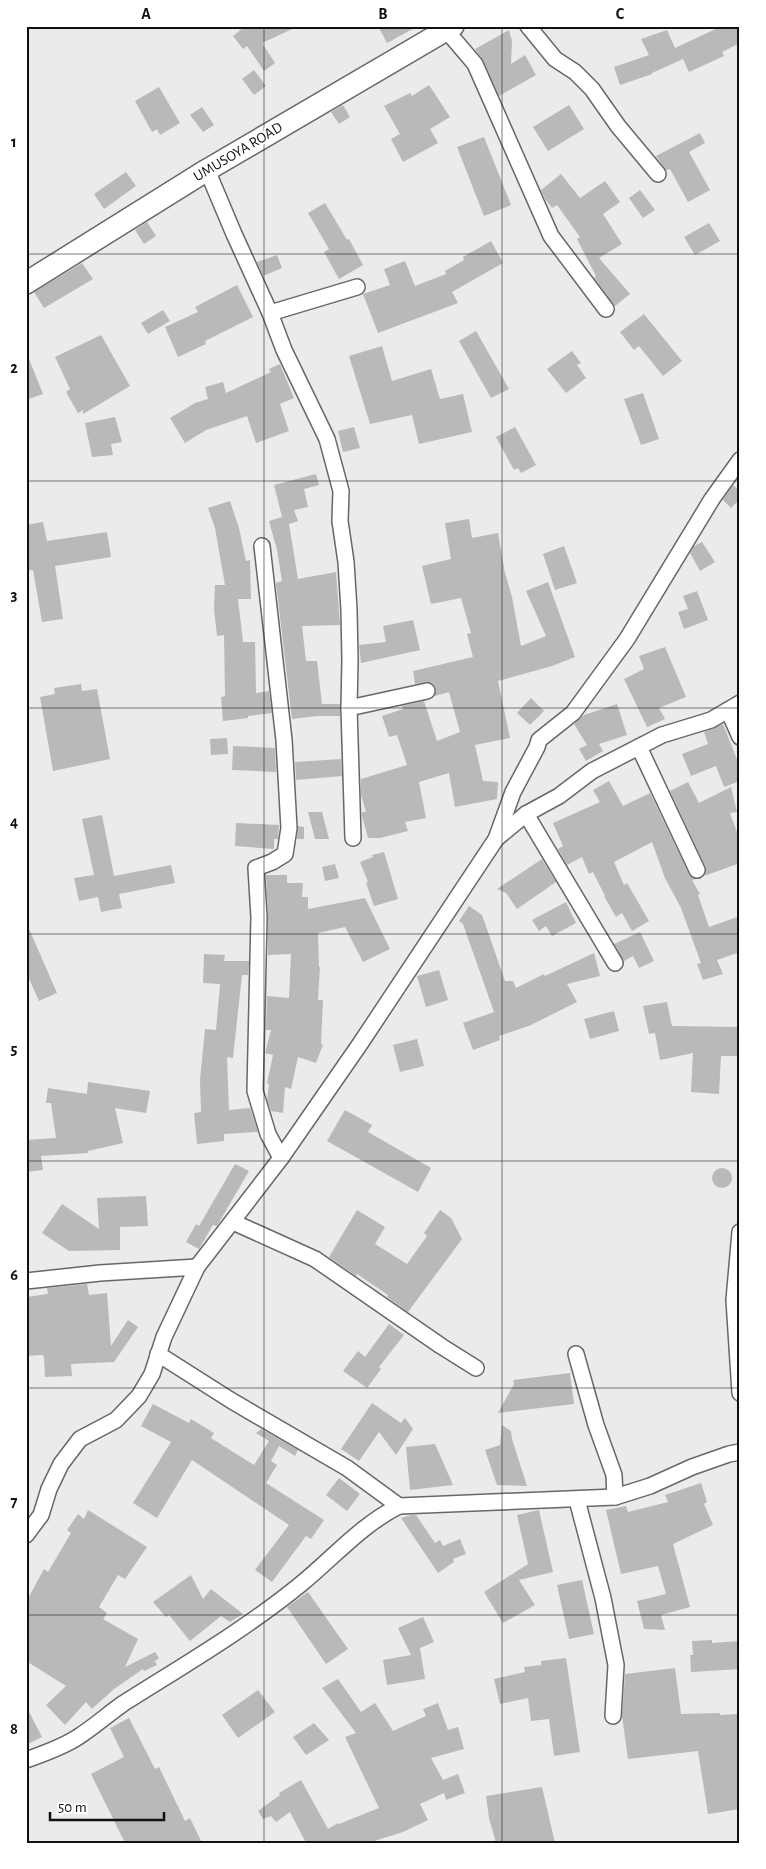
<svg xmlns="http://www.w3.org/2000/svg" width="766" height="1869" font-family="'Alegreya Sans',sans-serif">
  <rect width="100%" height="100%" fill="#eceaed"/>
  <g fill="#bab8ba">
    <path d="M245,26H299L262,43L275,63L264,71L247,46L243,49L233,36Z"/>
    <path d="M378,26H418L387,43Z"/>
    <path d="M722,26H740V43L722,52L724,56L689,72L683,59L652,73V74L620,85L614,67L649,55L641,39L667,30L675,48Z"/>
    <path d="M509,30L512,41L511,64L525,55L536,75L499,96L483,60L475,49Z"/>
    <path d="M254,70L266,86L254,95L242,79Z"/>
    <path d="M429,85L450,117L430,129L438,143L403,162L391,139L400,134L384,106L410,93L412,96Z"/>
    <path d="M159,87L180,123L160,135L157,129L152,132L135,101Z"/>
    <path d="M343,105L350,117L339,124L331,112Z"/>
    <path d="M569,105L584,129L548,151L533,127Z"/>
    <path d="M202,107L214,125L203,132L190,115Z"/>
    <path d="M700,133L705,143L689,152L710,190L688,202L670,169L666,170L656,156Z"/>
    <path d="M484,137L511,205L484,216L457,147Z"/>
    <path d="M126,172L136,186L104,209L94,194Z"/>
    <path d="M561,174L580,198L605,181L620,202L603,214L622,244L599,258L630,294L615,306L594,278L596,276L577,239L580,237L557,205L552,208L545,199L541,190Z"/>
    <path d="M640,190L655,210L643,218L629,198Z"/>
    <path d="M325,203L347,240L349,239L363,265L339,279L324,252L329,249L308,213Z"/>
    <path d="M147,222L156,236L144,244L135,230Z"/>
    <path d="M709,223L720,241L695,255L684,237Z"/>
    <path d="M491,241L503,263L452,292L458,303L378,333L363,294L390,285L384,269L405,261L415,286L446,274L445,271L464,260L463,257Z"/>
    <path d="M277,255L282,268L263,276L257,262Z"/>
    <path d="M82,263L93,279L44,308L34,292Z"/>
    <path d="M237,285L253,317L205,341L206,344L178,357L165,327L198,312L195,307Z"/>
    <path d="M163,310L170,321L148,334L141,323Z"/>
    <path d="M644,314L682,361L663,376L639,346L634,350L620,332Z"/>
    <path d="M476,331L509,389L491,398L459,341Z"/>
    <path d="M101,335L130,386L83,414V410L78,413L66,392L70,389L55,357Z"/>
    <path d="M382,346L392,381L431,369L440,399L463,394L472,432L419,444L412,415L370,424L349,356Z"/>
    <path d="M572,351L581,363L577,365L586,378L566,393L547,369Z"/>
    <path d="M27,354L43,394L26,400V355Z"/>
    <path d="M280,364L294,398L280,404L289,431L256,443L247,416L206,430L185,443L170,418L195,403L208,399L205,387L223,382L226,393L271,372L269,369Z"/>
    <path d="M643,393L659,439L641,445L624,399Z"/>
    <path d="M115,417L122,442L111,444L113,455L92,457L85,423Z"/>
    <path d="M354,427L360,448L343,452L338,431Z"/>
    <path d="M515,427L536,465L521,473L518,468L514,470L496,437Z"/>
    <path d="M316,474L319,485L304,489L308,507L294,510L298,521L289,524L298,579L336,572L340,625L302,626L306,661H317L322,704H340V716H317L292,719L276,583L282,581L277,550L269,521L282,517L274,485Z"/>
    <path d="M733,485L740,491V499L731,508L723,500Z"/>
    <path d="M230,501L239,528L246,561L250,560L251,599H238L243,642H255L256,693L269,691L272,713L248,716V718L223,721L221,697L225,696L224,635L217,636L214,609L215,585H225L215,528L208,508Z"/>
    <path d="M469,519L472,538L498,533L505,573L512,597L521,646L546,636L526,591L548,582L575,657L552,666L498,681L510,738L475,745L483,781L498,782L497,799L455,807L449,773L419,782L426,818L405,822L408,831L380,838H368L362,816V812H366L361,795V779L407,765L397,735L389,737L382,716L403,709L402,706L424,701L437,741L460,732L449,692L435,696L436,689L434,685L429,682L415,684L413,671L473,657L467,634L471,633L461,598L431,604L422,566L451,559L445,523Z"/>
    <path d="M43,522L47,541L107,532L111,557L55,566L63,619L42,622L33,570L26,571V525Z"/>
    <path d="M702,542L715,562L700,571L690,553L694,546Z"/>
    <path d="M564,546L577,583L555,590L543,554Z"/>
    <path d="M697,591L708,620L684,629L678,612L688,609L683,596Z"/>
    <path d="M413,620L420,650L361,663L359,645L386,642L383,626Z"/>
    <path d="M665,647L686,697L659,708L665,719L647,727L624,679L644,669L639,656Z"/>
    <path d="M81,684L82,691L97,689L110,759L53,771L40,697L55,694L54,688Z"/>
    <path d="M531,698L544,711L530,725L517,713Z"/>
    <path d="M617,704L627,735L599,744L603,751L586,761L579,749L587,745L574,724L584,715Z"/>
    <path d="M723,724L740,767V781L724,787L716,766L691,776L682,754L708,744L704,732Z"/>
    <path d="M227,738L228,754L211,755L210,739Z"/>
    <path d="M233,746L275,748L276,772L232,770Z"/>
    <path d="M341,759L342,776L296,780L295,762Z"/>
    <path d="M609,781L623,806L650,793L689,874L696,879L692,880L700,894L698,895L709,927L740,916V952L717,960L723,974L703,980L697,964L701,963L681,908L665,878L652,842L614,862L624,885L627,883L649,921L632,931L622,913L616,917L604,896H605L593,872L589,874L582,857L567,865L558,849L563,846L553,823L600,802L593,790Z"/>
    <path d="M688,782L699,803L731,787L737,812L730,813L740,840V863L704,876L706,871L705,866L670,791Z"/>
    <path d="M308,812H322L329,839H315Z"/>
    <path d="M102,815L114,876L171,865L175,883L119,894L122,908L101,912L98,897L79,901L74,878L94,875L82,819Z"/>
    <path d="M236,823L279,825L278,839H274V849L235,846Z"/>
    <path d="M298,826L304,827V839H297Z"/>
    <path d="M384,852L398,899L374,906L366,883L368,882L360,862L373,857L372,855Z"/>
    <path d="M542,859L556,882L517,909L506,893L497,889Z"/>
    <path d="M335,864L339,878L325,881L322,867Z"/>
    <path d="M266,875H287V883H303L302,897H308V909L365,898L390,949L363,962L345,927L318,933L319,967H320L318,1000H323L321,1044L323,1045L316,1063L298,1057L291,1089L285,1087L283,1113L271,1111L267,1100L269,1084L267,1083L273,1055L265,1053L271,1030H266L267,996L289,998L291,954L268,955V916Z"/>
    <path d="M566,902L576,923L552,936L546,926L539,931L532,920Z"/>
    <path d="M469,906L482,915L505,981H513L516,988L544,974L545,976L594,953L600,976L567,984L577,1002L531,1025L499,1036L500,1040L473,1050L463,1023L494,1012L463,924L459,921Z"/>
    <path d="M26,922L57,993L39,1001L26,972Z"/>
    <path d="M640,932L654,961L639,968L633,956L624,961L614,944Z"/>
    <path d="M204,954L225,955L224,961H249L248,975H242L233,1058L227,1057L229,1110L250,1108L258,1132L224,1134V1141L197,1144L194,1113L201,1112L200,1080L205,1029L216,1030L220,984L203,983Z"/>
    <path d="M439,970L448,1000L426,1007L417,976Z"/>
    <path d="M667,1002L672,1026L740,1027V1056H721L719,1094L691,1092L693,1053L660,1060L655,1033L649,1034L643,1006Z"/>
    <path d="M614,1011L619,1031L590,1039L584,1019Z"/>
    <path d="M417,1039L424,1066L400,1072L393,1045Z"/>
    <path d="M88,1082L150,1091L146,1113L115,1108L123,1143L88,1151V1153L41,1156L43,1170L26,1172V1160L28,1159L26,1140L56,1138L51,1103H46L48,1088L87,1094Z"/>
    <path d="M345,1110L372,1125L368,1132L431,1168L418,1192L327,1141Z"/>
    <path d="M235,1164L249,1171L217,1226L213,1225L199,1249L186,1242L196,1224L199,1226Z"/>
    <circle cx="722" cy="1178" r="10"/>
    <path d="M146,1196L148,1226L120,1227V1250L69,1251L42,1233L62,1204L99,1229L97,1198Z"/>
    <path d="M357,1210L385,1227L375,1244L407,1264L427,1236L424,1233L440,1210L451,1218L462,1239L408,1312L387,1297L388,1295L357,1274L356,1276L329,1257Z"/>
    <path d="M87,1284L89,1295L107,1293L111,1346L128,1320L138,1327L114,1362L71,1364L72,1376L45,1377L44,1357L43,1355L26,1356V1297L48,1294L47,1288Z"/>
    <path d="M389,1324L404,1335L379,1367L381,1369L367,1388L343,1371L358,1351L365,1357Z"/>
    <path d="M570,1373L574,1404L498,1413L514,1384L513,1380Z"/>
    <path d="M372,1403L401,1423L405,1418L413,1429L396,1455L379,1432L359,1461L341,1449Z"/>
    <path d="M153,1404L189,1423L191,1419L214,1433L211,1438L254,1465L269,1441L256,1433L261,1429L298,1450L295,1456L279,1446L271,1461L277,1465L266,1483L324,1520L311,1539L306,1536L272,1582L255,1570L289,1525L192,1460L157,1518L133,1503L171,1442L141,1426Z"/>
    <path d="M502,1425L511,1431L512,1439L527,1486L497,1485L485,1450L500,1445Z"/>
    <path d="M435,1444L453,1485L410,1490L406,1447Z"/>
    <path d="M339,1478L360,1494L347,1511L326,1495Z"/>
    <path d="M701,1483L707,1502L704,1504L713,1525L673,1544L690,1607L661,1615L665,1630L644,1629L637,1601L666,1594L658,1566L621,1574L606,1510L626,1506L628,1512L668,1502L665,1495Z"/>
    <path d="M88,1510L147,1547L125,1579L118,1575L99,1607L107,1613L103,1619L138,1639L125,1667L155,1652L159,1658L155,1661L157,1665L144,1671L143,1669L114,1689L92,1709L86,1702L65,1725L46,1705L66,1686L26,1661V1602L44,1569L48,1572L71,1533L67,1530L78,1514L84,1519Z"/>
    <path d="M539,1510L553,1572L519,1580L535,1605L503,1623L484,1592L528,1564L517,1515Z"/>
    <path d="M411,1515H416L435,1543L440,1540L443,1546L460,1539L466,1554L453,1559L454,1562L438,1573L401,1518Z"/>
    <path d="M191,1575L203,1599L211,1589L243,1614L230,1622L221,1616L190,1641L169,1615L166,1617L153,1602Z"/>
    <path d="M582,1580L594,1634L569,1639L557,1585Z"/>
    <path d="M308,1592L348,1649L326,1664L287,1607Z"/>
    <path d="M423,1617L434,1642L420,1648L425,1679L387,1685L383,1660L411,1655L398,1628Z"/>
    <path d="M712,1640V1643L740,1641V1669L691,1672L690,1655H693L692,1641Z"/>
    <path d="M566,1658L580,1752L554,1756L549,1719L531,1721L528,1698L500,1704L494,1679L525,1672L524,1667L541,1665V1661Z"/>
    <path d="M675,1668L681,1714L720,1713V1715L737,1714L740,1739V1809L708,1814L698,1751L628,1759L622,1716L625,1674Z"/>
    <path d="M338,1679L361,1712L375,1703L393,1731L426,1716L423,1709L438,1703L448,1730L458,1727L464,1749L431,1758L443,1780L458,1774L465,1793L446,1800L444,1793L420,1804L428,1820L403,1832L368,1843H306L290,1812L276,1822L271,1816L263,1819L258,1811L280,1795L279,1793L301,1780L328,1829L338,1823L339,1824L379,1808L345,1737L356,1733L322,1688Z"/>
    <path d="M258,1690L275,1712L238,1738L222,1715Z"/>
    <path d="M26,1706L42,1737L26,1745Z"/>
    <path d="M129,1718L155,1769L159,1767L185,1821L190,1818L202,1843H125L91,1774L124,1757L110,1728Z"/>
    <path d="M314,1723L329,1740L306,1755L293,1737Z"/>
    <path d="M542,1787L555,1843H496L489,1818L486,1796Z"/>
  </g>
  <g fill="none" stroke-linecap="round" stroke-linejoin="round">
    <defs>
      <g id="street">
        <path d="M528,26L555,59L575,72L592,89L618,126L658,174"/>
        <path d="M446,30L475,64L551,236L606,309"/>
        <path d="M207,170L234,234L270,313L284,350L327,439L341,491L340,521L346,562L349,610L350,660L349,708L353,838"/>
        <path d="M270,313L357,287"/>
        <path d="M262,546L284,740L289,828L285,854L272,862L256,868L259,917L255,1091L268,1134L281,1158"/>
        <path d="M349,708L427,691"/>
        <path d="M728,710L740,737"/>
        <path d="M639,747L697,870"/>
        <path d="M526,814L615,963"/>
        <path d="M497,838L526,814L559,796L592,771L662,735L711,720L740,703"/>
        <path d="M233,1222L315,1259L441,1346L476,1368"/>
        <path d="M740,1232L734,1300L740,1393"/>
        <path d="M26,1281L100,1273L197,1267"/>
        <path d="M158,1354L232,1401L347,1468L399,1506"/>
        <path d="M576,1354L596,1425L614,1475L615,1497"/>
        <path d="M577,1500L603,1598L616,1665L613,1716"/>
        <path d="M26,1535L41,1515L49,1489L61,1464L80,1439L116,1420L139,1396L152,1374L164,1337L197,1267L281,1158L360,1044L496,839L513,792L537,747L539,740L573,713L627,639L712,499L740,460"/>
        <path d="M26,1760C43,1754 63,1747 78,1737C94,1727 108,1714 124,1703C184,1665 246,1629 301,1584C333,1558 361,1525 399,1506L615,1497L650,1486L692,1467L729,1454L740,1452"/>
      </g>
      <path id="secondary" d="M26,283L207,170L453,26"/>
    </defs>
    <use href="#street" stroke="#686668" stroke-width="18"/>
    <use href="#secondary" stroke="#686668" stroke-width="24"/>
    <use href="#street" stroke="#fff" stroke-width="15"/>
    <use href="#secondary" stroke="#fff" stroke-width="21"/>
  </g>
  <path fill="none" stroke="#121112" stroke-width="1" stroke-opacity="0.55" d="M264,26V1843M502,26V1843M26,254H740M26,481H740M26,708H740M26,934H740M26,1161H740M26,1388H740M26,1615H740"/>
  <g text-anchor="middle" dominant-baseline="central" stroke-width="4" stroke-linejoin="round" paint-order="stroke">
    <g font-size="15" fill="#121112" stroke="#fff">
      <text transform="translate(238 152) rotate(-31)">UMUSOYA ROAD</text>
    </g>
  </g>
  <rect width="766" height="1869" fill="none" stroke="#ffffff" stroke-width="55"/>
  <path d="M50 1812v8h114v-8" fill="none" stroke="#121112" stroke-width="2.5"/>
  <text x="58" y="1812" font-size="15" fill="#121112" stroke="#ffffff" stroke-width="4" paint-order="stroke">50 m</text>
  <rect x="28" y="28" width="710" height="1814" fill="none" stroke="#121112" stroke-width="2"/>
  <g font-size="16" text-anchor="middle" font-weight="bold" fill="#121112">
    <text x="146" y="19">A</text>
    <text x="383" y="19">B</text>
    <text x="620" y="19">C</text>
    <text x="14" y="147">1</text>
    <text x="14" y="373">2</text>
    <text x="14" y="600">3</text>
    <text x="14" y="827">4</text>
    <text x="14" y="1054">5</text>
    <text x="14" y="1280">6</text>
    <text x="14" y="1507">7</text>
    <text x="14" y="1734">8</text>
  </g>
</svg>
